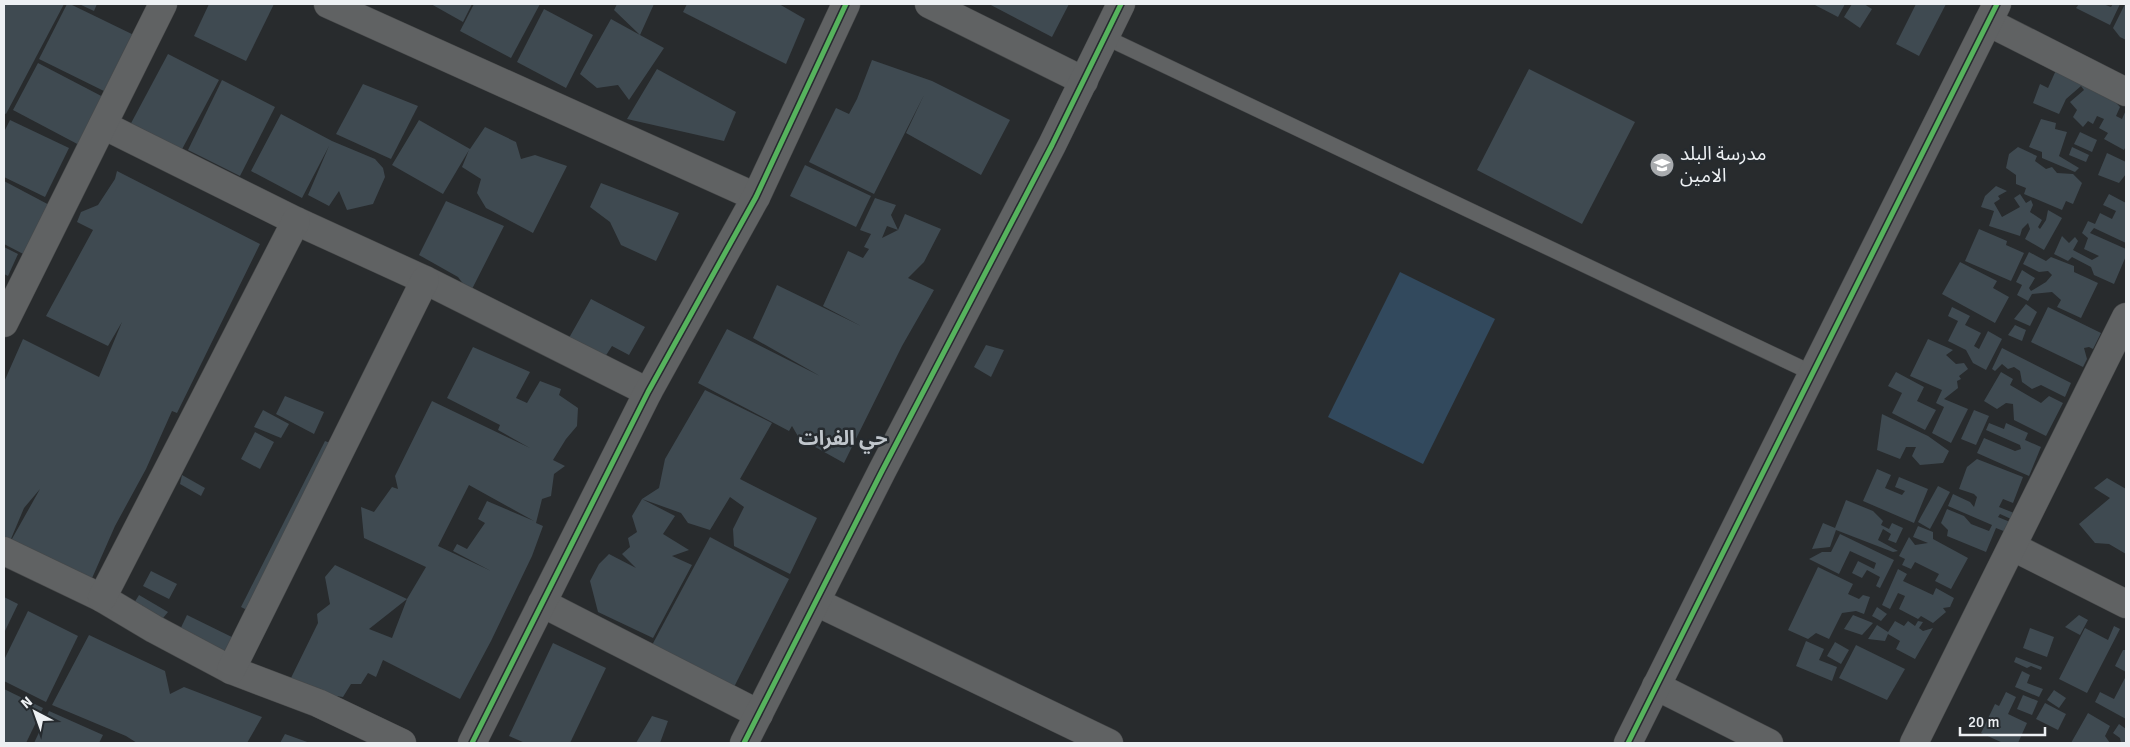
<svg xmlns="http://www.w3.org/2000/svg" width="2130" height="747" font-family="Signika,'Noto Sans Arabic',sans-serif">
  <rect width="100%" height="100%" fill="#282b2d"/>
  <path fill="#32495d" d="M1400,272L1495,319L1423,464L1328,417Z"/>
  <g fill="#3f4a51" fill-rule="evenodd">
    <path d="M4,4H64L6,114L4,113Z"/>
    <path d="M67,4H70L138,37L110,94L39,59Z"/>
    <path d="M79,4H97L94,11Z"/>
    <path d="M209,4H274L246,61L194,36Z"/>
    <path d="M431,4H472L463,22Z"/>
    <path d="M474,4H540L511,58L460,31Z"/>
    <path d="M617,4H654L640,35L664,48L629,100L618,85L597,88L580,74L611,19L640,35L614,10Z"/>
    <path d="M687,4H779L805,19L786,64L683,12Z"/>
    <path d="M989,4H1069L1052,37Z"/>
    <path d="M1813,4H1845L1838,17Z"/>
    <path d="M1852,4H1864L1872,9L1860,28L1844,17Z"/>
    <path d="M1916,4H1946L1919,56L1896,44Z"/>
    <path d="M2079,4H2103L2111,7L2113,4H2120L2110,25L2076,8Z"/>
    <path d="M2125,4H2126V40L2120,37L2113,28Z"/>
    <path d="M544,9L593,35L566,88L517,62Z"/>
    <path d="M168,54L219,80L180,153L129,127Z"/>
    <path d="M872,60L932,81L1010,120L981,175L906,133L924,95L874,194L809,162L836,108L849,114L857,99Z"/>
    <path d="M38,63L109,100L83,147L13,110Z"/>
    <path d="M2057,68L2097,82L2120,107L2116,116L2122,119L2126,110V146L2124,150L2104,139L2108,133L2099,128L2104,119L2097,116L2093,124L2088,121L2083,127L2073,117L2077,110L2070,102L2084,90L2081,86L2066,99L2059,114L2033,103L2040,84L2048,88Z"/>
    <path d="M657,69L736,112L724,141L627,119Z"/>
    <path d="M1529,69L1635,122L1582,224L1477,170Z"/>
    <path d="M222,80L275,107L240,176L188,150Z"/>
    <path d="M363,84L418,106L391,159L336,134Z"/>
    <path d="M281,114L332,141L375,159L383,168L385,177L373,204L347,210L339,191L329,206L308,195L329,146L302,198L251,171Z"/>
    <path d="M2041,119L2056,123L2055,129L2067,132L2059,156L2079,168L2075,172L2042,158V152L2029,147Z"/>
    <path d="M10,120L69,148L45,197L4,177V132Z"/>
    <path d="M419,120L470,149L485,127L516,142L521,159L535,155L567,166L533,233L486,208L477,193L481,179L462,167L469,150L443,194L392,165Z"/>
    <path d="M2080,132L2097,140L2092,152L2074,144Z"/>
    <path d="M2018,147L2037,156L2035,161L2046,169L2052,167L2057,173L2073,174L2082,183L2073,204L2066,201L2062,210L2024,194L2026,188L2016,184V175L2006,168L2009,154Z"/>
    <path d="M2072,147L2089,155L2086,162L2069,155Z"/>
    <path d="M2107,153L2126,162V174L2119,183L2098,175Z"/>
    <path d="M805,165L871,196L856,227L790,196Z"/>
    <path d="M117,171L260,244L177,413L172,411L146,469L115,526L89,585L4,544V382L23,339L99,377L122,322L108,346L46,316L93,230L77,222L81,212L98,205L115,179ZM40,489L8,546L24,508Z"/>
    <path d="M4,181L55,208L29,257L4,244Z"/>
    <path d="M601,183L679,213L656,261L621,245L610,222L590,207Z"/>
    <path d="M1996,186L2007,191L1998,196L2000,199L1994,203L2002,217L2020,207L2014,198L2020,194L2026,203L2031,200L2033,205L2030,212L2042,220L2038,227L2040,229L2046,220L2048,210L2062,218L2044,250L2025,239L2030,229L2028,223L2022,229L2020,236L1989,226L1994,211L1981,207L1985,196Z"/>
    <path d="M2109,194L2126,203V243L2094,228L2090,233L2126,249V256L2114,284L2094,275L2091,267L2072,257L2068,261L2054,254L2062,236L2069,243L2075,237L2078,241L2073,250L2092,260L2099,256L2084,249L2088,238L2082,233L2088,221L2095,224L2100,213L2112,219L2116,211L2103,205Z"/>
    <path d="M875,198L896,205L891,215L898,230L905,214L941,229L924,262L908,278L934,290L902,346L844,463L799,438L792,426L789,431L698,383L727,329L820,376L753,338L777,285L861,326L823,306L848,251L863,258L869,249L864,247L871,234L860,230ZM887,226L898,230L882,238Z"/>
    <path d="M446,201L504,226L470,293L458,277L419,255Z"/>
    <path d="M1979,229L2007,241L2006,245L2024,253L2011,281L1965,261Z"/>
    <path d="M4,247L18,254L8,276L4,274Z"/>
    <path d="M2029,252L2046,261L2051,257L2074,266V272L2098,283L2081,318L2057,307L2061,300L2052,292L2032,294L2028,301L2017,295L2022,285L2016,282L2022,270L2035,278L2029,288L2031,291L2046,282L2052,275L2048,271L2039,272L2023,264Z"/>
    <path d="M1960,262L1997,281L1993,288L2009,297L1995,323L1942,294Z"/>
    <path d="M591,299L645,327L629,355L612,346L601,363L565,345Z"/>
    <path d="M2026,304L2037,312L2030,326L2014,319Z"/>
    <path d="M1952,307L1970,316L1965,325L1981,333L1974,346L1979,349L1988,331L2002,339L1986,370L1973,363L1966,350L1948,341L1958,321L1948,316Z"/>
    <path d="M2048,307L2101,333L2093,349L2089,347L2084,348L2087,359L2083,367L2031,342Z"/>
    <path d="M2015,325L2026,330L2022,341L2008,335Z"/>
    <path d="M1928,339L1953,350L1946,355L1956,364L1964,363L1968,369L1959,376L1961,379L1957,381L1958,388L1944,399L1968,409L1951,443L1932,433L1944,407L1936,403L1942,390L1910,376Z"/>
    <path d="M986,345L1004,350L991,377L974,367Z"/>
    <path d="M473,347L530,372L516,398L527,403L540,381L561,389L559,395L578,408L577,426L566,439L553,460L565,466L554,474L551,496L542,499L536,523L543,526L532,556L491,641L460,699L383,660L376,677L368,673L361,684H351L343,697L329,695L289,682L318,623L317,614L330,604L325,577L335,565L407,599L369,629L392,638L407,599L426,567L364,538L361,507L374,512L392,487L398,489L395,476L432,401L530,448L498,430L500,425L447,398ZM469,485L534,521L487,501L478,519L485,523L478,533L467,549L457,544L453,551L491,571L438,546Z"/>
    <path d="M2002,348L2071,383L2065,397L2041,385L2032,389L2022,382L2020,371L2014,367L2008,369L2002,364L1995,371L1992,369Z"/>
    <path d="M1896,372L1924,387L1917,401L1936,410L1925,430L1892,413L1902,393L1888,386Z"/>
    <path d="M2001,372L2013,379L2010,385L2041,403L2049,396L2063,403L2046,436L2014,420L2013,404L2006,403L1997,409L1984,401Z"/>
    <path d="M705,390L772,423L740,479L817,518L790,574L734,546L733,529L744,507L730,497L710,530L688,523L681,513L642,499L675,516L663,534L689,550L672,556L692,565L653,638L598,612L590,581L599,564L609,554L636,568L622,554L630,547L628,538L637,532L632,516L642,499L659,488L665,459Z"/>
    <path d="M285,396L324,412L314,434L276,414Z"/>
    <path d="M263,410L289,424L281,438L254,427Z"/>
    <path d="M1974,410L1989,416L1976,445L1961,439Z"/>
    <path d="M1882,414L1928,436L1949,451L1943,463L1920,465L1912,456L1916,447H1906L1900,459L1877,450Z"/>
    <path d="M1989,423L2004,429L2006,423L2028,433L2025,440L2041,447L2029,476L1977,453L1984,438L2015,451L2021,449L2020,445L1986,430Z"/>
    <path d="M255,432L274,442L260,469L241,459Z"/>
    <path d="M325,441L335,445L251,612L241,607Z"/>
    <path d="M1977,459L2023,477L2013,503L2003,499L1999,507L2014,513L2011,519L2000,514L1998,517L2010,522L2006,532L1996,528L1986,552L1947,536L1948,530L1941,523L1947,509L1964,516L1971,524L1989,531L1992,525L1948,506L1953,494L1970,502L1974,507L1977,497L1974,494L1959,489L1967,467Z"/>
    <path d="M1877,469L1891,475L1885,488L1902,495L1905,491L1895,487L1899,477L1928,489L1914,523L1863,501Z"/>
    <path d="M182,475L205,488L201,496L180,484Z"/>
    <path d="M2107,478L2126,489V554L2109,544L2095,543L2079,524L2110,498L2094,488Z"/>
    <path d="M1938,486L1950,492L1930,529L1918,522Z"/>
    <path d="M1846,500L1873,511L1883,521L1881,525L1889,529L1892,523L1903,528L1896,543L1888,540L1891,534L1883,529L1878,540L1898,551L1893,552L1836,530L1830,547L1812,549L1823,523L1835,528Z"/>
    <path d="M1918,526L1933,532V539L1968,558L1951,589L1935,581L1939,574L1915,562L1911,569L1902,565L1905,559L1899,556L1909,537L1915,545L1928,543L1913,537Z"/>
    <path d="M1840,534L1894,560L1880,588L1876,586L1880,577L1867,570L1862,578L1852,573L1858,561L1874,569L1876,563L1850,551L1839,574L1809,559L1822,552H1831Z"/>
    <path d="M710,537L789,579L732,691L651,647Z"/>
    <path d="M1818,567L1853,584L1848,594L1859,599L1863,595L1870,597L1864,614L1856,611L1842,613L1829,639L1816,633L1808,639L1788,630Z"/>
    <path d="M1898,569L1907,574L1903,581L1933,595L1936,588L1954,598L1950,607L1943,608L1946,612L1933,623L1921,616L1918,619L1899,609L1905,596L1898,593L1890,609L1882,605Z"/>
    <path d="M151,571L177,584L169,599L143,586Z"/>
    <path d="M139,595L168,612L154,629L131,608Z"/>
    <path d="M4,597L18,604L4,633Z"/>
    <path d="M1877,607L1887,614L1881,621L1872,616Z"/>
    <path d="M28,611L78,636L46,702L4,681V660Z"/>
    <path d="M187,615L242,642L233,658L177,636Z"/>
    <path d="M1853,615L1873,623L1862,635L1844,629Z"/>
    <path d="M2079,615L2088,620L2080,635L2065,627Z"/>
    <path d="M1895,621L1904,626L1908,621L1915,626L1918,621L1923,622L1919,628L1923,631L1933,628L1915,659L1896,649L1900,641L1888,634L1885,641L1868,639L1877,625L1888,632Z"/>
    <path d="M2114,626L2120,629L2087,693L2059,679L2085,628L2108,640Z"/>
    <path d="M2030,628L2054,637L2047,657L2023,648Z"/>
    <path d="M89,635L165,671L170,694L184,687L262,717L247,743H137L126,736L52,705Z"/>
    <path d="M1806,641L1824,649L1819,660L1837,667L1832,681L1796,666Z"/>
    <path d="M1835,642L1849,650L1841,664L1827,656Z"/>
    <path d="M553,643L606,668L570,743H525L509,736Z"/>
    <path d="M1856,645L1905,669L1887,700L1839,678Z"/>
    <path d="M2123,650H2126V672L2115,666Z"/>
    <path d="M2016,657L2042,667L2041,670L2031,666L2027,668L2014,662Z"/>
    <path d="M2022,671L2030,675L2027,683L2043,689L2039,697L2015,687Z"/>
    <path d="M2126,676V719L2095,702L2100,692L2114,699Z"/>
    <path d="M4,689L43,708L26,743H4Z"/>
    <path d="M2054,690L2066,698L2059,708L2047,700Z"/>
    <path d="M2006,692L2016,697L2008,714L2027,723L2018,743H2003L1981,733L1995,704L1999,706Z"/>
    <path d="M2023,695L2038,701L2032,715L2017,709Z"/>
    <path d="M2045,703L2066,714L2058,730L2036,719Z"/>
    <path d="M49,711L103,735L99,743H34Z"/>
    <path d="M2088,713L2110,726L2105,736L2110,743H2071Z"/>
    <path d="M652,716L668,721L660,743H636Z"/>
    <path d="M2119,724L2126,729V743H2121L2120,738L2113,733Z"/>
    <path d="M285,734L310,743H280Z"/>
  </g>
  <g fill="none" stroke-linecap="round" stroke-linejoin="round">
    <defs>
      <path id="service" d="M1105,37L1812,373"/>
      <g id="minor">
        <path d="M328,4L756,197"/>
        <path d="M929,4L1084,81"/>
        <path d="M1988,22L2126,92"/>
        <path d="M103,125L296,221L425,280L648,392"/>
        <path d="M4,323L163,4"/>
        <path d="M2013,547L2126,604"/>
        <path d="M4,551L102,598L154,629L231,670L318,703L402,743"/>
        <path d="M102,598L296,221"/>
        <path d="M816,602L1109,743"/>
        <path d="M542,603L759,714"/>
        <path d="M231,670L425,280"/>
        <path d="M1656,686L1769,743"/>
        <path d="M472,743L648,392L756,197L846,4"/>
        <path d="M744,743L882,471L1052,145L1121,4"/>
        <path d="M1628,743L1997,4"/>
        <path d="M1914,743L2126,317"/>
      </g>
    </defs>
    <use href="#service" stroke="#464849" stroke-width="16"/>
    <use href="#minor" stroke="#464849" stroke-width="29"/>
    <use href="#service" stroke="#606263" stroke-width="15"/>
    <use href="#minor" stroke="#606263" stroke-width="28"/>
    <defs>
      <g id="cycleway">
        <path d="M472,743L648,392L756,197L846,4"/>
        <path d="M744,743L882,471L1052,145L1121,4"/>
        <path d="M1628,743L1997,4"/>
      </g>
    </defs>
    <use href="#cycleway" stroke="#262b2f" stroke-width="8"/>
    <use href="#cycleway" stroke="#56b35d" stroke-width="5"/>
  </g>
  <defs>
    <symbol id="school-disc" viewBox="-11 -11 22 22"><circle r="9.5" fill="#a8abae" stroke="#262b2f"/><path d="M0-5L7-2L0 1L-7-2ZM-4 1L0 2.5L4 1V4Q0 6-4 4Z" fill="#fff"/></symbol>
  </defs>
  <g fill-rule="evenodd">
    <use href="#school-disc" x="1648" y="151" width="28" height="28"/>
  </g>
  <g text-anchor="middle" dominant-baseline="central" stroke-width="5" stroke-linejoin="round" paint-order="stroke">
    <g font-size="19" fill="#edf0f3" stroke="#262b2f" text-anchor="start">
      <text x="1680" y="154">مدرسة البلد<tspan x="1680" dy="22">الامين</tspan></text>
    </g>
    <g font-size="20" font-weight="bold" fill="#c0c6cc" stroke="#262b2f">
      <text x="843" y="438">حي الفرات</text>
    </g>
  </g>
  <rect width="2130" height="747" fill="none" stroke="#edf0f3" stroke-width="10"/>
  <g transform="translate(35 712) rotate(319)" stroke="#262b2f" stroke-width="4" paint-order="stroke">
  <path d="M0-4L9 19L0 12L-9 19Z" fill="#edf0f3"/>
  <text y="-8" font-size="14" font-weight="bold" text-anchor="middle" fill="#edf0f3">N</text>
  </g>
  <path d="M1960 727v8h85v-8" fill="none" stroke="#edf0f3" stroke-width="2.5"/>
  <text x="1968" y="727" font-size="15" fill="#edf0f3" stroke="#262b2f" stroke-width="4" paint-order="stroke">20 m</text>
</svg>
